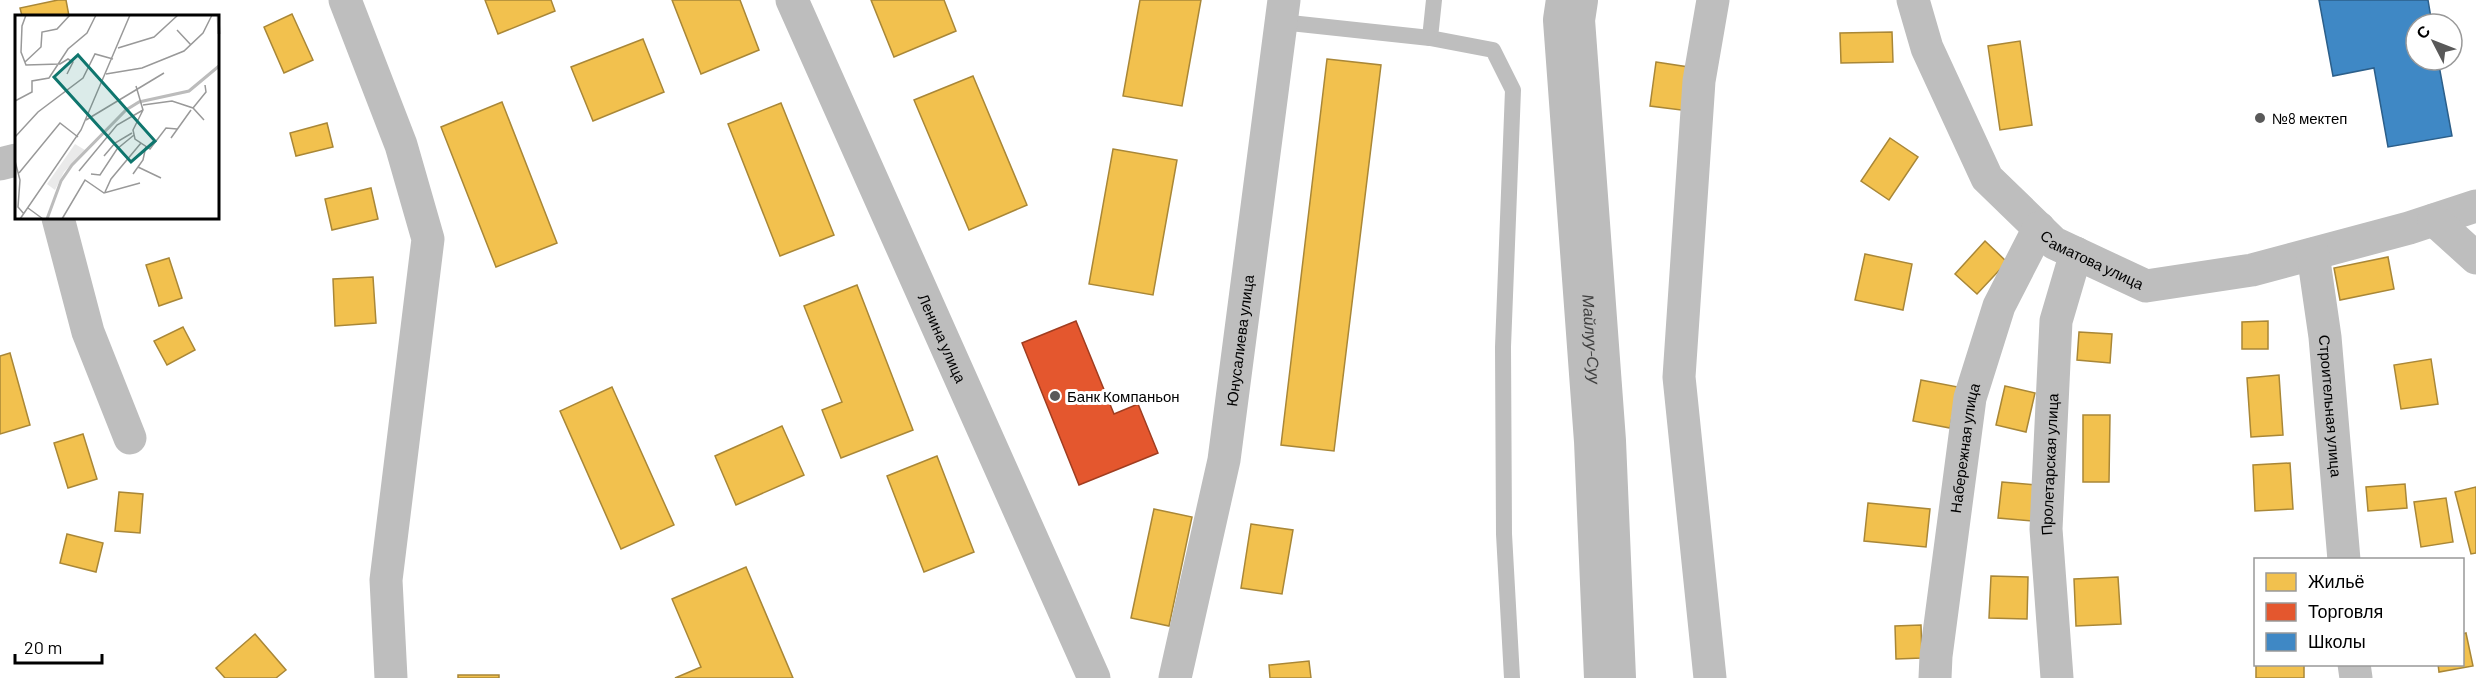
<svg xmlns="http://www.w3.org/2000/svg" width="2476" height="678" font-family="Barlow,sans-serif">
  <rect width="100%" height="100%" fill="#fff"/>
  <g fill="#f2c14e" stroke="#a98737" stroke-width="1.5">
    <path d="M58,0H66L69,16H22L20,8Z"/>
    <path d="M485,0H551L555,11L498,34Z"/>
    <path d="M672,0H740L759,50L701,74Z"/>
    <path d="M871,0H944L956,31L894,57Z"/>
    <path d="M1140,0H1201L1182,106L1123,96Z"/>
    <path d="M292,14L313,60L284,73L264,27Z"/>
    <path d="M1892,32L1893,62L1841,63L1840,33Z"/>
    <path d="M643,39L664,92L593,121L571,67Z"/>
    <path d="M2020,41L2032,125L2000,130L1988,46Z"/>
    <path d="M1327,59L1381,65L1334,451L1281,445Z"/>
    <path d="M1656,62L1695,68L1689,111L1650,106Z"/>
    <path d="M973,76L1027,205L969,230L914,100Z"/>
    <path d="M502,102L557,243L496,267L441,127Z"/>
    <path d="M781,103L834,235L780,256L728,124Z"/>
    <path d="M327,123L333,147L296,156L290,133Z"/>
    <path d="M1890,138L1918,157L1889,200L1861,181Z"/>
    <path d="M1113,149L1177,160L1153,295L1089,284Z"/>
    <path d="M371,188L378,219L332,230L325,199Z"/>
    <path d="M1985,241L2007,262L1977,294L1955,274Z"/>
    <path d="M1865,254L1912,264L1903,310L1855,300Z"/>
    <path d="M2388,257L2394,289L2340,300L2334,268Z"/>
    <path d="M169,258L182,298L159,306L146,265Z"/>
    <path d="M373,277L376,323L335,326L333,279Z"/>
    <path d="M857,285L913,430L841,458L822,410L842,402L804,306Z"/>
    <path d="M2268,321V349H2242V322Z"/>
    <path d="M183,327L195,350L167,365L154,341Z"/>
    <path d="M2079,332L2112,334L2110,363L2077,360Z"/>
    <path d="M10,353L30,425L0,434V356Z"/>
    <path d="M2431,359L2438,404L2401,409L2394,365Z"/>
    <path d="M2279,375L2283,435L2251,437L2247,378Z"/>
    <path d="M1921,380L1958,387L1950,428L1913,421Z"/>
    <path d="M2005,386L2035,393L2026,432L1996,425Z"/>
    <path d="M612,387L674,525L621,549L560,411Z"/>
    <path d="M2083,415H2110L2109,482H2083Z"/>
    <path d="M782,426L804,475L736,505L715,456Z"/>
    <path d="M83,434L97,479L68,488L54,443Z"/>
    <path d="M937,456L974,552L924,572L887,476Z"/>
    <path d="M2290,463L2293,509L2255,511L2253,465Z"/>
    <path d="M2002,482L2036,485L2032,521L1998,518Z"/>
    <path d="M2405,484L2407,508L2368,511L2366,487Z"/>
    <path d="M2476,487V553L2471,554L2455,492Z"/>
    <path d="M119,492L143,494L140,533L115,531Z"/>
    <path d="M2446,498L2453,542L2421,547L2414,502Z"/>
    <path d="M1868,503L1930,509L1926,547L1864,541Z"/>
    <path d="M1154,509L1192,517L1169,626L1131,618Z"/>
    <path d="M1251,524L1293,530L1282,594L1241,588Z"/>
    <path d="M67,534L103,543L96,572L60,563Z"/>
    <path d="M746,567L793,678H675L701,667L672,599Z"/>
    <path d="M1991,576L2028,577L2027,619L1989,618Z"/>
    <path d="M2118,577L2121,624L2076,626L2074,579Z"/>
    <path d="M1921,625L1922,658L1896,659L1895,626Z"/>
    <path d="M2466,633L2473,666L2439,672L2438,664H2462V634Z"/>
    <path d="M255,634L286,670L276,678H225L216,668Z"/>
    <path d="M1309,661L1311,678H1270L1269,665Z"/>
    <rect x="2256" y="664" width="48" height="14"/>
    <rect x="458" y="675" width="41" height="3"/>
  </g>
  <path fill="#e4572e" stroke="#a03d20" stroke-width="1.5" d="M1076,321L1114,414L1138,404L1158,453L1079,485L1022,343Z"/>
  <path fill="#3f88c5" stroke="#2c5f8a" stroke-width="1.5" d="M2319,0H2428L2432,24H2416V60H2438L2452,136L2388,147L2374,68L2333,76Z"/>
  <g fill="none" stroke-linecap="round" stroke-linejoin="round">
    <path stroke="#bcbcbc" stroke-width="52" id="s1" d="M1572,0L1569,20L1600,441L1610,678"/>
    <g stroke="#bebebe" stroke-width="16">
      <path d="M1434,0L1430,38L1493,50L1513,90L1503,347L1504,534L1512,678"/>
      <path d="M1281,22L1430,38"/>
    </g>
    <g stroke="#bebebe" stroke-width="33">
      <path d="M345,0L401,145L428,239L386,580L391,678"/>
      <path id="s2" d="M1913,0L1927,48L1987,178L2054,243L2146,286L2252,270L2409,228L2476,206"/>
      <path d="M0,164L16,160"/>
      <path d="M58,218L88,332L130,438"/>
      <path d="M2434,220L2476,258"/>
      <path id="s3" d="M2313,254L2325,337L2344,560"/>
      <path d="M2354,664L2356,678"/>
      <path id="s4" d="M1175,678L1224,460L1284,0"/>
      <path d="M1710,678L1679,377L1699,81L1713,0"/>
      <path id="s5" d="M1935,678L1936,656L1970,398L1999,306L2039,228"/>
      <path id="s6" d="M2057,678L2046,529L2056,321L2076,253"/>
    </g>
    <path stroke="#bdbdbd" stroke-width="33" id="s7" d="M792,0L1094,678"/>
  </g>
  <g fill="#595959" stroke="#fff" stroke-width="2">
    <circle cx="2260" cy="118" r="6"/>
    <circle cx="1055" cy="396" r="6"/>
  </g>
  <g text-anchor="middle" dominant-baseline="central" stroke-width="6" stroke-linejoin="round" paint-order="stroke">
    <g font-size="15" fill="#000" stroke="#fff" text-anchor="start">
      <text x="2272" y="118">№8 мектеп</text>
      <text x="1067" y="396">Банк Компаньон</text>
    </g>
    <g font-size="15" fill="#000" stroke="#fff">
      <text stroke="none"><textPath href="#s2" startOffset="328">Саматова улица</textPath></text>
      <text stroke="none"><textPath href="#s7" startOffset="370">Ленина улица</textPath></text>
      <text stroke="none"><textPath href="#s4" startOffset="344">Юнусалиева улица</textPath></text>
      <text stroke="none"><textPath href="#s3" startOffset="153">Строительная улица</textPath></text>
      <text stroke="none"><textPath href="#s5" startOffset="232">Набережная улица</textPath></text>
      <text stroke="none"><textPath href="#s6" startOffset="214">Пролетарская улица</textPath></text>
    </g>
    <g font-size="16" font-style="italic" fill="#414141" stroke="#fff">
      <text stroke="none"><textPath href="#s1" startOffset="340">Майлуу-Суу</textPath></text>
    </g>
  </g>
  <g transform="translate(15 15)">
    <rect width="204" height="204" fill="#fff"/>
    <path d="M60,129L70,135L49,157L40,175L32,169Z" fill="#eaeaea"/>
    <path fill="none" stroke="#bcbcbc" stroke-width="3" d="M203,0L204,19M32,204L46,166L57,150L111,95L124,87L174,76L204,51"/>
    <path fill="none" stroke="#999" stroke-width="1.5" d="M11,0L7,11L6,37L11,50L45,49L53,44L58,47L52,59M162,15L176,30M103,33L139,22L163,0M10,47L26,32L27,17L42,14L55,0M91,59L127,53L169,36L188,18L197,0M121,71L128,95L118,115L120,124L135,134L151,113L162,114M0,86L17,77V66L34,63L53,34L72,18L81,0M128,90L157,86L178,93L189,105M178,93L191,77L190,70M71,105L149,58M0,122L23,97L68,63L80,39L98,44M156,123L176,95M89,141L100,128L117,118M0,146L5,165L3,192L9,199M123,152L146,163M64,156L102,110L128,95M4,158L45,108L63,122M76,159L85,160L102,134L119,120M118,159L128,145L131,131M90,177L96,164L126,128M13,193L28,204M5,204L66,115L115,0M47,204L70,165L89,178L125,168"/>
    <path fill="#0f766e" fill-opacity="0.15" stroke="#0f766e" stroke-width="3" d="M63,40L140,126L116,147L39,62Z"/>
    <rect width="204" height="204" fill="none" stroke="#000" stroke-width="3"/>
  </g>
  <rect x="2254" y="558" width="210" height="108" fill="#ffffff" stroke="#999999" stroke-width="1.5"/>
  <rect x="2266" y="573" width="30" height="18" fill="#f2c14e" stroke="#999999" stroke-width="1.5"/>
  <text x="2308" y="588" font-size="18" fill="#000000">Жильё</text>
  <rect x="2266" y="603" width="30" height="18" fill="#e4572e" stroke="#999999" stroke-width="1.5"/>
  <text x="2308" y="618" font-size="18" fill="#000000">Торговля</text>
  <rect x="2266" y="633" width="30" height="18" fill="#3f88c5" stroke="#999999" stroke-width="1.5"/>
  <text x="2308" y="648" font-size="18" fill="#000000">Школы</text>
  <g transform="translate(2434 42) rotate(312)"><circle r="28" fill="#ffffff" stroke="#999999" stroke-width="1.5"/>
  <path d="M0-4.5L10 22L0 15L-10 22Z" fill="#595959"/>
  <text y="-9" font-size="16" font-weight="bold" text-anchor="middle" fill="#000000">С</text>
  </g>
  <path d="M15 654v9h87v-9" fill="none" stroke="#000000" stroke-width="3"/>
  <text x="24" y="654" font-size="18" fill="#000000" stroke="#ffffff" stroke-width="4.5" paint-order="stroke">20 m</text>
</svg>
